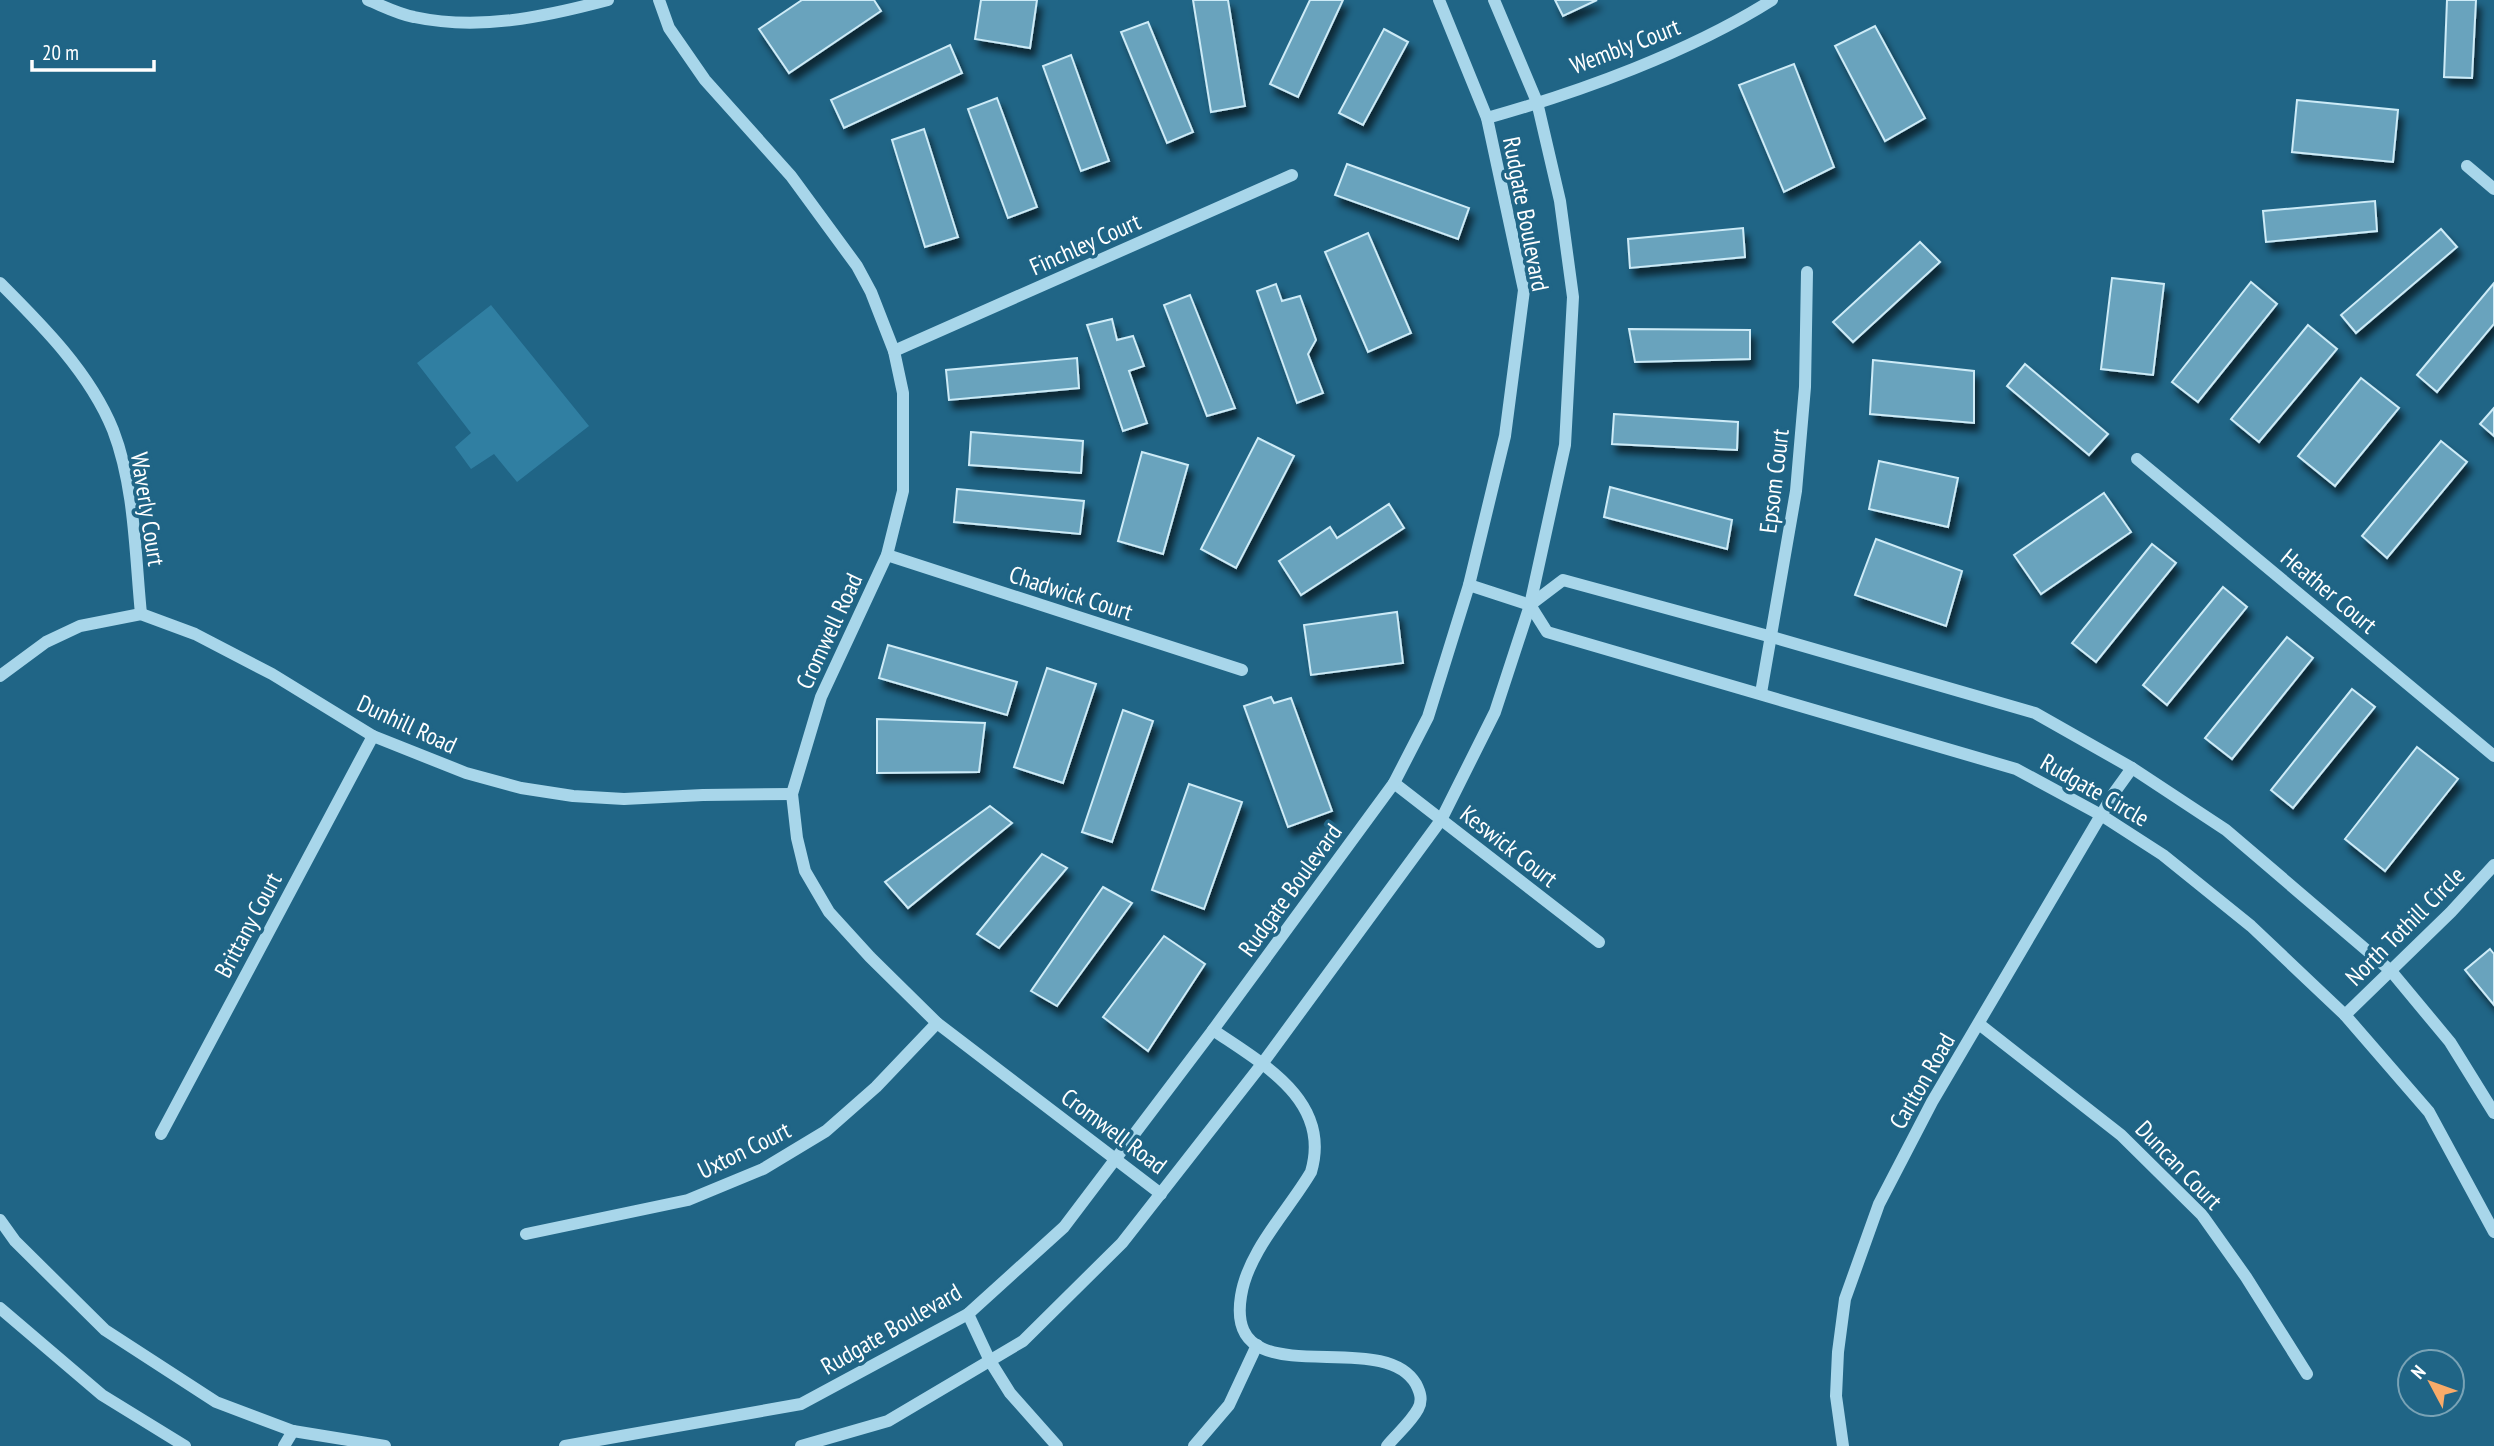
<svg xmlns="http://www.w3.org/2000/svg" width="2494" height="1446" font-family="'PT Sans Narrow',sans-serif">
  <defs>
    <filter id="shadow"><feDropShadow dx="4.5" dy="8" stdDeviation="3.5" flood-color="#0009"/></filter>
  </defs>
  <rect width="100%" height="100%" fill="#206586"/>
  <path fill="#307fa2" d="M491,305L589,426L517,482L494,454L471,469L455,447L471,433L417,363Z"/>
  <g fill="#69a3bd" stroke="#cdebf7" stroke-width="2" filter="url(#shadow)">
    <path d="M802,0H874L881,11L789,73L759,29Z"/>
    <path d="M981,0H1037L1030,48L975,39Z"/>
    <path d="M1193,0H1228L1245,106L1211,112Z"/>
    <path d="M1310,0H1343L1298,97L1270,84Z"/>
    <path d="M1555,0H1597L1563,16Z"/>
    <path d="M2447,0H2476L2472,78L2444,77Z"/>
    <path d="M1148,22L1193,132L1167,143L1121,32Z"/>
    <path d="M1875,26L1925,118L1885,141L1835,46Z"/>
    <path d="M1384,29L1408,42L1363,125L1339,113Z"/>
    <path d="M950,45L962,73L844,128L831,100Z"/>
    <path d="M1071,55L1109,161L1081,171L1043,66Z"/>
    <path d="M1794,64L1834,167L1784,192L1739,85Z"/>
    <path d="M997,98L1037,207L1008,218L968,109Z"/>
    <path d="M2297,100L2398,110L2393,162L2292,152Z"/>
    <path d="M924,129L958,237L925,247L892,140Z"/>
    <path d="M1347,164L1469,208L1458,239L1335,195Z"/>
    <path d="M2375,201L2377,231L2266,242L2263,211Z"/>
    <path d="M1743,228L1745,257L1630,268L1628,239Z"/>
    <path d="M2441,229L2457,247L2356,333L2341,315Z"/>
    <path d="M1368,233L1411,333L1368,352L1325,252Z"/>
    <path d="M1920,242L1940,262L1853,342L1833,322Z"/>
    <path d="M2112,278L2164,284L2153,375L2101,369Z"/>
    <path d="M2251,282L2277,304L2198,402L2172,382Z"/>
    <path d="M2494,283V324L2437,392L2417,375Z"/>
    <path d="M1276,284L1282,301L1300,296L1316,340L1308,354L1323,393L1297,403L1257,291Z"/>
    <path d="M1190,295L1235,408L1207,416L1164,305Z"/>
    <path d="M1112,319L1117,340L1133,336L1144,366L1129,371L1147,423L1123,431L1087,325Z"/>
    <path d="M2308,325L2337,349L2259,442L2231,419Z"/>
    <path d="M1629,329L1750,330V359L1635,362Z"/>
    <path d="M1077,358L1079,388L949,400L946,370Z"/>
    <path d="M1873,360L1974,371V423L1870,414Z"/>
    <path d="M2025,364L2108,434L2089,455L2007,386Z"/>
    <path d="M2361,378L2399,408L2335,486L2298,456Z"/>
    <path d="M2494,408V436L2480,424Z"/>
    <path d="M1614,414L1738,422L1737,450L1612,444Z"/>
    <path d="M971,432L1083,441L1081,473L969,465Z"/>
    <path d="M1258,438L1294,456L1236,568L1201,549Z"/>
    <path d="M2441,441L2467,462L2387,558L2362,536Z"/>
    <path d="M1142,452L1188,465L1163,554L1118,541Z"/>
    <path d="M1879,461L1958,478L1948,527L1869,509Z"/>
    <path d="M1610,487L1732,520L1727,549L1604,517Z"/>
    <path d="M957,489L1084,501L1080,534L954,522Z"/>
    <path d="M2104,493L2131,532L2041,594L2014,555Z"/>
    <path d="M1389,504L1404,528L1301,595L1279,561L1330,527L1337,538Z"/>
    <path d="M1876,539L1962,571L1946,626L1855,595Z"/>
    <path d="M2152,544L2176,563L2096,662L2072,643Z"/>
    <path d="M2223,587L2247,607L2167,705L2143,685Z"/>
    <path d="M1397,612L1403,663L1311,675L1304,625Z"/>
    <path d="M2287,637L2313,658L2232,759L2205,738Z"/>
    <path d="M888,645L1017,682L1007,715L879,678Z"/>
    <path d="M1047,668L1096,684L1063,783L1014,767Z"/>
    <path d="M2352,689L2375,707L2293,808L2271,790Z"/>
    <path d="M1271,697L1274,703L1291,698L1332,811L1288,827L1244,706Z"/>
    <path d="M1123,710L1153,721L1112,842L1082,832Z"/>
    <path d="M877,719L985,723L979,772L877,773Z"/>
    <path d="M2417,747L2458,779L2385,871L2345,839Z"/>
    <path d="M1189,784L1242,802L1204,909L1152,890Z"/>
    <path d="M990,806L1012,823L908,908L885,882Z"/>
    <path d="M1042,854L1067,868L999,948L977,934Z"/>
    <path d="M1103,887L1132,903L1057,1006L1031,991Z"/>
    <path d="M1164,936L1205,964L1148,1051L1103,1017Z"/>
    <path d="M2490,949L2494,954V1005L2465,970Z"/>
  </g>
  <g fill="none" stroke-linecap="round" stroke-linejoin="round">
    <g stroke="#a8d6ea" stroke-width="12">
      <path d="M368,0C383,6 398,14 414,17C479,31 544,17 608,0"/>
      <path d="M659,0L669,28L705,80L791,176L857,266L871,292L894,351L903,393V491L887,555L821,697L792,794L797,838L805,871L829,912L870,957L937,1023L1161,1194"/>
      <path d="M1487,118C1580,92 1690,52 1772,0"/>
      <path d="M2467,166L2494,189"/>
      <path d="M0,283C42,325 90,373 113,430C135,487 135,554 141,614"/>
      <path d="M894,351L1292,175"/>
      <path d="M2137,459L2494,756"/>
      <path d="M887,555L1242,670"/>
      <path d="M1469,585L1530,605"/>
      <path d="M0,676L46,642L80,626L141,614L195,634L272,674L373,736L466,773L521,788L573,796L624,799L703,795L792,794"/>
      <path d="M1761,693L1796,491L1805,387L1807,272"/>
      <path d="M1394,783L1599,942"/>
      <path d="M2345,1015L2451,912L2494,865"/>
      <path d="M1979,1024L2121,1135L2202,1215L2246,1277L2307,1374"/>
      <path d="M1213,1030C1263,1064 1332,1101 1311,1172C1288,1211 1248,1251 1241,1296C1224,1400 1382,1324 1416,1384C1420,1392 1423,1400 1418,1409C1411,1422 1397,1434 1387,1446"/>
      <path d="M2494,1113L2450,1042L2391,971L2226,830L2132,768L2035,713L1772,637L1563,580L1530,605L1547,632L2016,769L2101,815L2163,855L2251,926L2345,1015L2429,1112L2494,1232"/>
      <path d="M161,1134L373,736"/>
      <path d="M0,1220L15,1241L105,1330L216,1402L293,1431L385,1446"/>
      <path d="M526,1234L688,1200L763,1169L826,1131L876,1087L937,1023"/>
      <path d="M0,1308L102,1395L185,1446"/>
      <path d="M968,1314L990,1361L1010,1393L1057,1446"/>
      <path d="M284,1446L293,1431"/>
      <path d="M565,1446L801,1404L968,1314L1064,1227L1213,1030L1394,783L1428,717L1469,585L1505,436L1524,290L1487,118L1439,0"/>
      <path d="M801,1446L888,1421L1023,1341L1122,1243L1262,1064L1441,820L1495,712L1530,605L1565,445L1573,297L1560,201L1537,102L1494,0"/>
      <path d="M1194,1446L1229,1405L1257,1345"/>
      <path d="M1843,1446L1836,1396L1838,1352L1845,1299L1879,1204L1932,1102L2114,793L2132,768"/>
    </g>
  </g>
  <g text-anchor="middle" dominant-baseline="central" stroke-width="7" stroke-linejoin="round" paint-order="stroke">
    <g font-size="24" fill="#fff" stroke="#206586">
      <text transform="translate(1625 46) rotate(-21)">Wembly Court</text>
      <text transform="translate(1526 214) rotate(79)">Rudgate Boulevard</text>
      <text transform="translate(1085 244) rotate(-24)">Finchley Court</text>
      <text transform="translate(1774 481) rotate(-83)">Epsom Court</text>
      <text transform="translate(148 509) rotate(81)">Waverly Court</text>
      <text transform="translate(2329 591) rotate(40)">Heather Court</text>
      <text transform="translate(1071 593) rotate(18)">Chadwick Court</text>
      <text transform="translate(829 631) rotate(-65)">Cromwell Road</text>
      <text transform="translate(407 724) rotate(25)">Dunhill Road</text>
      <text transform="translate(2095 790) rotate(30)">Rudgate Circle</text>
      <text transform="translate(1509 846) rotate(38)">Keswick Court</text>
      <text transform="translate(1290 890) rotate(-54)">Rudgate Boulevard</text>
      <text transform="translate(248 925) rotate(-62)">Brittany Court</text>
      <text transform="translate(2405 926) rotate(-45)">North Tothill Circle</text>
      <text transform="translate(1922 1081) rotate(-60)">Carlton Road</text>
      <text transform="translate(1114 1131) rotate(37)">Cromwell Road</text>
      <text transform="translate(744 1150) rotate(-26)">Uxton Court</text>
      <text transform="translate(2179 1165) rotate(46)">Duncan Court</text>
      <text transform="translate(891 1329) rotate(-30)">Rudgate Boulevard</text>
    </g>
  </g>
  <g transform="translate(2431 1383) rotate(311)"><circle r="33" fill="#206586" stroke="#79a3b6" stroke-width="2"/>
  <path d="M0-5L12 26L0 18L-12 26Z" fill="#f8ab69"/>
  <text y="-10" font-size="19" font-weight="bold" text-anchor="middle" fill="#ffffff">N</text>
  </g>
  <path d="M32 60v10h122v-10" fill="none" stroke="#ffffff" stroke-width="3.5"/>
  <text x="42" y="60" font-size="21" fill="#ffffff" stroke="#206586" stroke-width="5" paint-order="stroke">20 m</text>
</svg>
